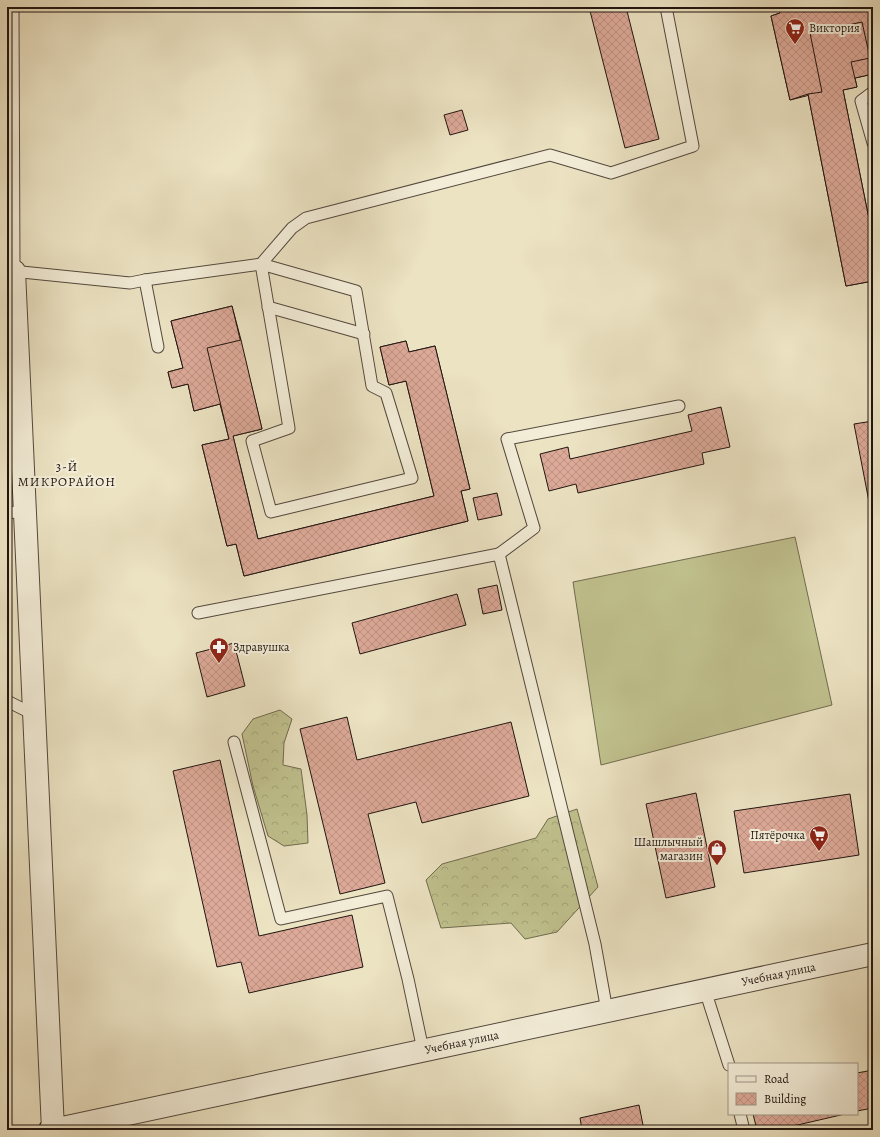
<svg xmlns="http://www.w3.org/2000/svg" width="880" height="1137" font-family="Alegreya,serif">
  <defs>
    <pattern id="forest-crowns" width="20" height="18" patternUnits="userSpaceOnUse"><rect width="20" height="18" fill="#c0c18e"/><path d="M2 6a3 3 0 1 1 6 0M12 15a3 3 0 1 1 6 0" fill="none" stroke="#a5a579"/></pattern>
    <pattern id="building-cross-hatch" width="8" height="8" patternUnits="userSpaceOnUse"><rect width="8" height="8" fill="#dda998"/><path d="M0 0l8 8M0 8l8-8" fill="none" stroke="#bd9182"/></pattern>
  </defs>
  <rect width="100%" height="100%" fill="#ece3c3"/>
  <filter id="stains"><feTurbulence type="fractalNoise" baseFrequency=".005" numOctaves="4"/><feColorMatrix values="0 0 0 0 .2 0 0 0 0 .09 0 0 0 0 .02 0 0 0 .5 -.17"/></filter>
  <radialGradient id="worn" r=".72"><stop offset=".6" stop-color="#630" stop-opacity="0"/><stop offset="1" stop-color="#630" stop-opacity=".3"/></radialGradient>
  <g fill="url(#forest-crowns)" stroke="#706b4f">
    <path d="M280,710L292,719L284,743L283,765L301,769L307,815L308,843L284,846L268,836L253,786L242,734L253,719Z"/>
    <path d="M577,809L598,887L557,932L525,939L511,923L441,928L426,880L442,864L536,838L548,819Z"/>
  </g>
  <path fill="#c0c18e" stroke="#706b4f" d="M795,537L832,705L601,765L573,582Z"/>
  <g fill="url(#building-cross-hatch)" stroke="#201510">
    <path d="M589,7H626L659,139L625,148Z"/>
    <path d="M778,7H802L803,12L825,7H834L835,12L854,7H873V74L855,78L851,62L870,58L862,22L810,33L822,92L790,100L771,16L780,13Z"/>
    <path d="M778,7H802L803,12L825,7H834L835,12L854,7H873V74L855,78L857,87L843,90L873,239V281L846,286L808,94L790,100L771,16L780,13Z"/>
    <path d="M862,22L870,58L851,62L857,87L843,90L873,239V281L846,286L808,94L822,92L810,33Z"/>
    <path d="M462,110L468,130L450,135L444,115Z"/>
    <path d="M232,306L241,340L207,348L220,404L194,411L188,384L172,388L168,372L183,368L171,321Z"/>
    <path d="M232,306L262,429L233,436L258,539L434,496L406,381L389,385L380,347L406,341L409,352L435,346L470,489L461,491L468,521L244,576L236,544L227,546L202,445L229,439L220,404L194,411L188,384L172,388L168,372L183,368L171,321Z"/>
    <path d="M241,340L262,429L233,436L258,539L434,496L406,381L389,385L380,347L406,341L409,352L435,346L470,489L461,491L468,521L244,576L236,544L227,546L202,445L229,439L207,348Z"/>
    <path d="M721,407L730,447L702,453L704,464L578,493L576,484L549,491L540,454L568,447L570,459L692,431L688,415Z"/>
    <path d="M873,421V507H870L854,424Z"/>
    <path d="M497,493L502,515L478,520L473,498Z"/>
    <path d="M497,585L502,610L483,614L478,589Z"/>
    <path d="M457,594L466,625L360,654L352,623Z"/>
    <path d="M234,643L245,686L207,697L196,653Z"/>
    <path d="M347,717L357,760L511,722L529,796L422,823L416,802L368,814L385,883L340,894L300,729Z"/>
    <path d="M220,760L259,936L352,915L363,967L249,993L241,962L217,967L173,771Z"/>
    <path d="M696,793L715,887L666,898L646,804Z"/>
    <path d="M850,794L859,855L744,873L734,811Z"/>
    <path d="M873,1070V1108L857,1111V1073Z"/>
    <path d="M639,1105L644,1130H582L580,1118Z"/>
    <path d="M753,1114H845L776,1130H757Z"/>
  </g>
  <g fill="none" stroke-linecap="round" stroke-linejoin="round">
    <defs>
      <g id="lane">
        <path d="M13,7L14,271"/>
        <path d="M873,92L861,101L873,143"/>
        <path d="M261,264L356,291L372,386L386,393L412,478L271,512L252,441L289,428Z"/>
        <path d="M12,271L130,283L145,280L261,264L292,228L306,218L550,155L611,173L693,146L666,7"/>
        <path d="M145,280L158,347"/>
        <path d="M268,307L364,334"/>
        <path d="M7,431L21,429"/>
        <path d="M7,512L25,513"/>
        <path d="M499,554L534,528L507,439L679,406"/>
        <path d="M198,613L499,554L595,944L607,1011"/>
        <path d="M7,701L35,715"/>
        <path d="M234,742L281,919L387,896L408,979L423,1050"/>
        <path d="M705,990L729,1065"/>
        <path d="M740,1114L744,1130"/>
      </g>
      <g id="street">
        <path id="s1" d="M14,271L53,1130L873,954"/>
      </g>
      <path id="secondary" d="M50,1130H53"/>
    </defs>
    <use href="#lane" stroke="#53483d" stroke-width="13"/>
    <use href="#street" stroke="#53483d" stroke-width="24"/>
    <use href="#secondary" stroke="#201510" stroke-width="24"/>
    <use href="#lane" stroke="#f3edd8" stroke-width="11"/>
    <use href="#street" stroke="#f3edd8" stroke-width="22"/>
    <use href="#secondary" stroke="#f3edd8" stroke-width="22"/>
  </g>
  <defs>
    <symbol id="supermarket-pin" viewBox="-11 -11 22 30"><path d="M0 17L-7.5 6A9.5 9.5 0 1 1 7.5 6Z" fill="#8f2418" stroke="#f3edd8"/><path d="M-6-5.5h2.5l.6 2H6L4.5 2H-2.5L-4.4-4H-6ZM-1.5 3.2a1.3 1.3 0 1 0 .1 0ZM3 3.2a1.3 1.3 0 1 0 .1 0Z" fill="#fff"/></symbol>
    <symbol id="pharmacy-pin" viewBox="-11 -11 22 30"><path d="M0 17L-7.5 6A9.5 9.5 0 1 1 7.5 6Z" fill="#8f2418" stroke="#f3edd8"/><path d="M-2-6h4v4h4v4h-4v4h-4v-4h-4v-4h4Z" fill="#fff"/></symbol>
    <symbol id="shop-pin" viewBox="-11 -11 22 30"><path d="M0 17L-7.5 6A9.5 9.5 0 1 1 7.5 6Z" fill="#8f2418" stroke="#f3edd8"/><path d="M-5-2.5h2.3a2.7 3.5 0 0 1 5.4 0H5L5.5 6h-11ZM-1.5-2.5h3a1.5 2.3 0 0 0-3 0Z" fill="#fff"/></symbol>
  </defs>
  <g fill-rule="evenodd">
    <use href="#supermarket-pin" x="784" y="17" width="22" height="30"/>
    <use href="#pharmacy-pin" x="208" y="636" width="22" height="30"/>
    <use href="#supermarket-pin" x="808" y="824" width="22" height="30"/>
    <use href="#shop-pin" x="706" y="838" width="22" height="30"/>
  </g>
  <g text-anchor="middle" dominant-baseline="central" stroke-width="4" stroke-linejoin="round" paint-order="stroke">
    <g font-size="12" fill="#201510" stroke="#f3edd8" text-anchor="start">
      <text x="809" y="28">Виктория</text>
      <text x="233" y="647">Здравушка</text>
      <text x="805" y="835" text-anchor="end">Пятёрочка</text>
      <text x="703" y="842" text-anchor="end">Шашлычный<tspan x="703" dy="14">магазин</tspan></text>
    </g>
    <g font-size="12" fill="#201510" stroke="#f3edd8">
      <text stroke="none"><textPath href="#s1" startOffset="1602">Учебная улица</textPath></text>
      <text stroke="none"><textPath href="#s1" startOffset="1278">Учебная улица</textPath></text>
    </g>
    <g font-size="13" letter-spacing="1" fill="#201510" stroke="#f3edd8">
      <text x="67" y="466">3-Й<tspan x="67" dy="15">МИКРОРАЙОН</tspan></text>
    </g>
  </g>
  <rect width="880" height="1137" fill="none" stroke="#ece3c3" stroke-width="24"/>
  <rect x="8" y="8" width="864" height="1121" fill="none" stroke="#201510" stroke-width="2"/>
  <rect x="12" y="12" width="856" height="1113" fill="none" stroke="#201510"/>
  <rect x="728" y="1063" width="130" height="52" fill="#f3edd8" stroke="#9f9788"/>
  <rect x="736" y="1076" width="20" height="6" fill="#f3edd8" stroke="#9f9788"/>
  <text x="764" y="1083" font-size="12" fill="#201510">Road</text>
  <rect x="736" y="1093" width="20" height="12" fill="url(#building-cross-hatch)" stroke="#9f9788"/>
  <text x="764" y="1103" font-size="12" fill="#201510">Building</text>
  <rect width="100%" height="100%" filter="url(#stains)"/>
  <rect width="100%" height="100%" fill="url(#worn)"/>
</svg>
